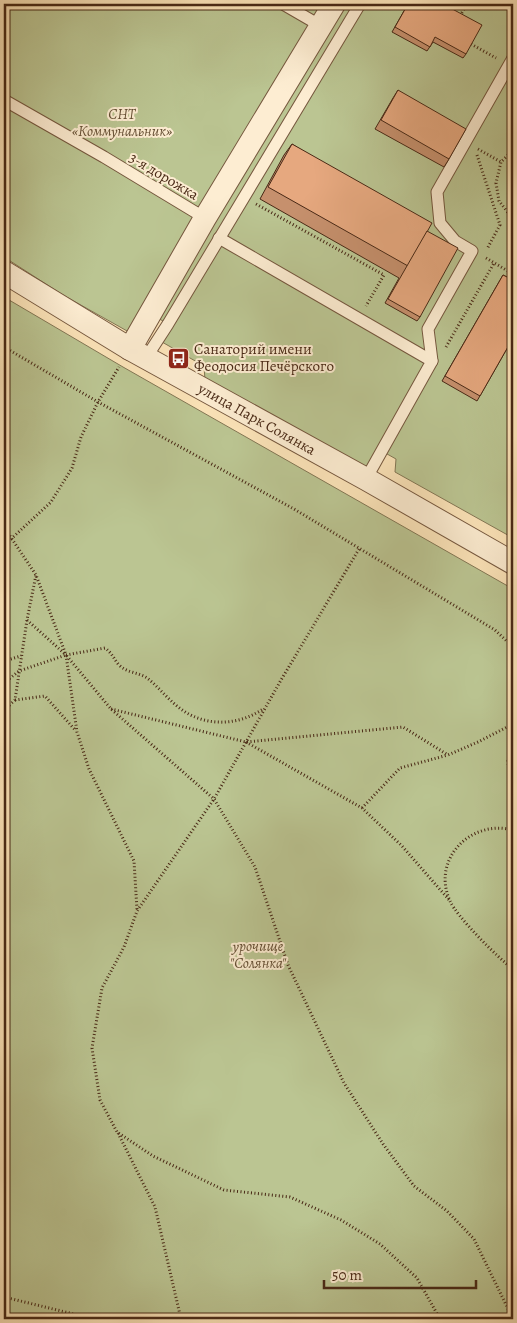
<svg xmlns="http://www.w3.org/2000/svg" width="517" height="1323" font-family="Alegreya,serif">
  <rect width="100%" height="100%" fill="#fce4b9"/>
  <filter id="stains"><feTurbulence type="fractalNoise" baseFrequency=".004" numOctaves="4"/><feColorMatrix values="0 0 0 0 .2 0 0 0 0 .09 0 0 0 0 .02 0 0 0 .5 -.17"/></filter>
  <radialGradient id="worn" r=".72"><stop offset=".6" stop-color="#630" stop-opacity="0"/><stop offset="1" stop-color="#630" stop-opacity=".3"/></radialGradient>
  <g fill="#bbc592" stroke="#827654">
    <path d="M4,4H333L136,336L63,295L4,257Z"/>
    <path d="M344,4H513V538L395,472L396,459L380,450L370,469L205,380L204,366L162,342L172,326L154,316Z"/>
    <path d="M4,297L123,367L513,589V1319H4Z"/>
  </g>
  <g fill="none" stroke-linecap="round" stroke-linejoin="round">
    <defs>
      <g id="service">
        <path d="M283,4L321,26"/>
        <path d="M509,4L513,6"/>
        <path d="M4,100L104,157L205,218"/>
        <path d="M219,238L432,361L366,479"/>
        <path d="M146,358L168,324L360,4"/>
        <path d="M432,361L428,329L472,251L455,241L440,223L437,192L513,58"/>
      </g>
      <g id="minor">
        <path d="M4,272L130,349L366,479L513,563"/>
        <path d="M130,349L205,218L334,4"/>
      </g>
    </defs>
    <use href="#service" stroke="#75573e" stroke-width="13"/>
    <use href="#minor" stroke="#75573e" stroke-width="24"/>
    <g stroke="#482815" stroke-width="3" stroke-dasharray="1 2.5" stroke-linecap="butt">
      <path d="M460,16L467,4"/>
      <path d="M471,44L496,58"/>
      <path d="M478,149L501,162"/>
      <path d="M513,150L501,162L496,183L499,201L513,219"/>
      <path d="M477,155L500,225L487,249"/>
      <path d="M256,204L384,275L366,306"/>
      <path d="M486,258L513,274"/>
      <path d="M4,347L98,402L294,509L495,630L513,647"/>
      <path d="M446,347L494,263"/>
      <path d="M4,527L36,575L66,655L77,732L89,769L134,861L137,910"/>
      <path d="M4,541L11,539L51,502L72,468L81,437L98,402L119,367"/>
      <path d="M359,549L281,680L214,799L137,911L124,947L102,988L92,1048L100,1100L117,1132L153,1156L224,1190L290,1197L341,1220L380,1244L417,1278L440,1319"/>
      <path d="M27,620L66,655"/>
      <path d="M66,655L105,648C112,653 114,659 119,665C127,673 138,672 147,678C159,687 168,700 181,709C205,727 238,726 263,709"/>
      <path d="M4,661L21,656"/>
      <path d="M4,683L19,671L66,655L111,709L214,799L255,867L288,965L344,1083L383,1144L414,1186L447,1211L474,1239L513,1319"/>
      <path d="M15,700L45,696L76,731"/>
      <path d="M111,709L246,742L403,727L448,755L478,742L513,724"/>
      <path d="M4,710L15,700L27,620L36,575"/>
      <path d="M246,742L362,808L402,846L450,901"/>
      <path d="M513,751L508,761L513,818"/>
      <path d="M362,808L400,768L448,755"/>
      <path d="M513,830C471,819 431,859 450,901C457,917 498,958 513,969"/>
      <path d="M118,1133L155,1207L181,1319"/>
      <path d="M4,1297L94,1319"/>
    </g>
    <use href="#service" stroke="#fdedd2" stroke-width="11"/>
    <use href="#minor" stroke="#fdedd2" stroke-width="22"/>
  </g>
  <g fill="#c6906d" stroke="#482815">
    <path d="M408,4H443L466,54L463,58L433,42L427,51L392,32Z"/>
    <path d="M398,90L449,159L444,167L375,129L393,98Z"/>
    <path d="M292,144L427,231L420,317L417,321L385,303L399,278L260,199L284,155Z"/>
    <path d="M503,275L513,280V338L477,401L442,381Z"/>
  </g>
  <g fill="#e6a87f" stroke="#482815">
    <path d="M408,4H443L482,25L466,54L435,37L430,47L395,27Z"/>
    <path d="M398,90L466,129L449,159L381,120Z"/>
    <path d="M292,144L432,223L408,266L268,187Z"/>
    <path d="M427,231L458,248L420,317L388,299Z"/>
    <path d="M503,275L513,280V338L480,396L445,376Z"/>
  </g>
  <defs>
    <symbol id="bus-square" viewBox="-11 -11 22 22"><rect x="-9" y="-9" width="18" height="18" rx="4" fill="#8f2418" stroke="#fdedd2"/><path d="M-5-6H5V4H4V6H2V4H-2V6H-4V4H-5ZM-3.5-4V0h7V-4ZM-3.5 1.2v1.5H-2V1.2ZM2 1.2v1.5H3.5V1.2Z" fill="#fff"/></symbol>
  </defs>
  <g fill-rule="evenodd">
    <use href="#bus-square" x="166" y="346" width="25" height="25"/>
  </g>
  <g text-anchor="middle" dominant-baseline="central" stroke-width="4" stroke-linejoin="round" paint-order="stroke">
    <g font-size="15" font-style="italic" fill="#654f34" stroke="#fdedd2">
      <text x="122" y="114">СНТ<tspan x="122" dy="17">«Коммунальник»</tspan></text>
      <text x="258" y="946">урочище<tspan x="258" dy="17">"Солянка"</tspan></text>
    </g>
    <g font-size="15" fill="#482815" stroke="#fdedd2">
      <text transform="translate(164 176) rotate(31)">3-я дорожка</text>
      <text transform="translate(257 419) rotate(29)">улица Парк Солянка</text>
    </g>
    <g font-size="15" fill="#482815" stroke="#fdedd2" text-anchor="start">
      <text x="194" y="349">Санаторий имени<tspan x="194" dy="17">Феодосия Печёрского</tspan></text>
    </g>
  </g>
  <rect width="517" height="1323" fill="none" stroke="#fce4b9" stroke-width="20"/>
  <rect x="5" y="5" width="507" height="1313" fill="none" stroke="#482815" stroke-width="2.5"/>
  <rect x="10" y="10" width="497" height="1303" fill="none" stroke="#482815"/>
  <path d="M324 1280v8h152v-8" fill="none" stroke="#482815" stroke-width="2.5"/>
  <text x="332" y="1280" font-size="15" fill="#482815" stroke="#fdedd2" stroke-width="4" paint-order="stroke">50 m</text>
  <rect width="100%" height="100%" filter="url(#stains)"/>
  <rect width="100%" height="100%" fill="url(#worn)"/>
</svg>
